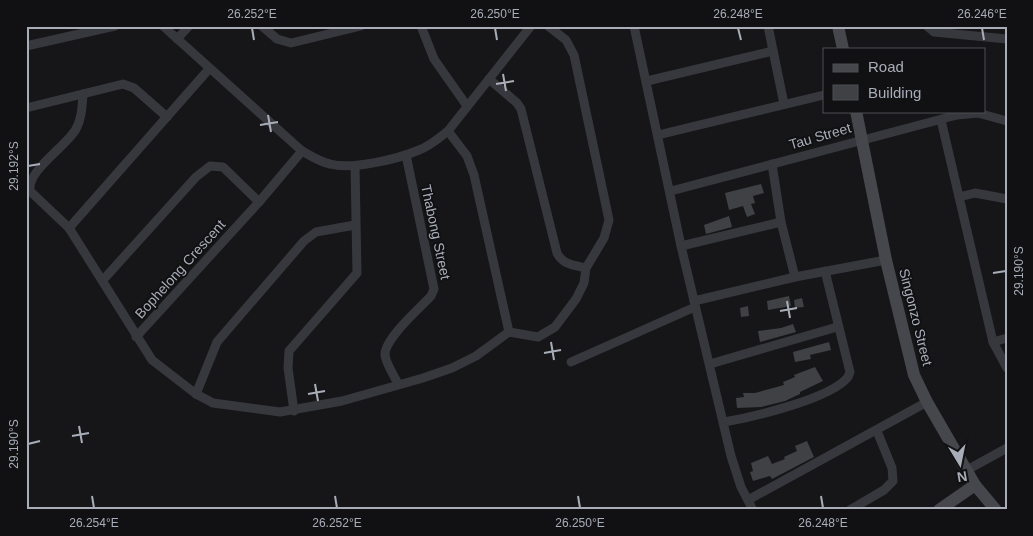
<svg xmlns="http://www.w3.org/2000/svg" width="1033" height="536" font-family="Helvetica,sans-serif">
  <rect width="100%" height="100%" fill="#161618"/>
  <g fill="#404145">
    <path d="M761,184L764,193L753,196L755,203L751,204L755,214L747,217L743,206L729,210L725,193Z"/>
    <path d="M729,216L732,227L706,234L704,225Z"/>
    <path d="M789,296L791,306L768,310L767,301Z"/>
    <path d="M802,298L804,307L795,308L794,300Z"/>
    <path d="M748,306L749,316L741,317L740,308Z"/>
    <path d="M793,324L796,332L760,342L758,331L781,328Z"/>
    <path d="M829,342L831,350L810,355L811,359L795,362L793,352Z"/>
    <path d="M815,367L823,381L800,392V394L785,401L761,407L737,408L736,398L744,397L743,393H755L784,385L783,382L795,377L794,375Z"/>
    <path d="M807,441L814,457L772,479L770,476L753,481L750,472L753,471L751,463L768,456L772,464L785,459L784,457L797,451L795,446Z"/>
  </g>
  <g fill="none" stroke-linecap="round" stroke-linejoin="round">
    <g stroke="#37383d" stroke-width="9">
      <path d="M163,26L302,151C311,156 320,162 330,164C352,170 398,159 419,150C430,146 439,138 448,131L531,26"/>
      <path d="M262,26L277,39L291,43L361,26"/>
      <path d="M421,26L434,59L467,106"/>
      <path d="M634,26L681,246L731,456L741,487L753,510"/>
      <path d="M768,26L784,104"/>
      <path d="M927,26L934,32L1007,39"/>
      <path d="M177,39L189,26"/>
      <path d="M26,46L115,26"/>
      <path d="M489,79L517,103L521,109L557,253C563,265 574,265 586,268"/>
      <path d="M647,81L773,51"/>
      <path d="M83,94C82,106 82,118 76,129C66,147 27,170 30,191L69,228L152,360L196,394L213,403L280,412L342,401L423,378L452,368L476,356L509,332"/>
      <path d="M26,108L123,84L134,88L167,117"/>
      <path d="M941,120L993,342L1007,368"/>
      <path d="M448,131L467,156L474,175L509,332"/>
      <path d="M658,135L824,95"/>
      <path d="M772,164L781,222L795,277"/>
      <path d="M671,191L957,115L978,113L1007,121"/>
      <path d="M959,197L975,193L1007,199"/>
      <path d="M69,228L209,69"/>
      <path d="M681,246L781,222"/>
      <path d="M103,280L196,177L210,166L223,167L259,202"/>
      <path d="M694,301L795,277L886,260"/>
      <path d="M509,332L538,337L555,327L576,299L584,283L586,268L604,238L609,220L574,55L566,40L548,26"/>
      <path d="M136,337L259,202L302,151"/>
      <path d="M993,342L1007,338"/>
      <path d="M571,362L695,307"/>
      <path d="M710,364L837,327"/>
      <path d="M398,384C394,375 386,364 385,355C384,339 420,308 431,296L434,289L406,155"/>
      <path d="M196,394L217,342L304,241L316,232L355,225"/>
      <path d="M294,411L288,368L289,351L357,273L355,166"/>
      <path d="M724,422C752,417 831,399 848,377L850,372L825,271"/>
      <path d="M967,470L1007,448"/>
      <path d="M748,500L927,402"/>
      <path d="M850,510L884,490L893,481L892,468L877,431"/>
    </g>
    <g stroke="#45474d" stroke-width="12">
      <path d="M838,26L843,49"/>
      <path d="M856,111L886,260L914,375L927,402L975,485L996,510"/>
      <path d="M939,510L975,485"/>
    </g>
  </g>
  <path fill="none" stroke="#a8adb8" stroke-width="2" d="M252,28L254,40M495,28L497,40M738,28L741,40M982,28L984,40M503,74L506,91M496,84L514,81M268,115L271,132M260,125L278,122M28,166L40,164M993,273L1006,271M787,301L790,318M780,311L797,308M551,342L554,360M544,353L561,350M315,384L318,401M308,394L325,391M79,426L82,443M72,436L89,433M28,444L40,441M92,496L94,508M335,496L337,508M578,496L580,508M821,496L823,508"/>
  <g text-anchor="middle" dominant-baseline="central" stroke-width="4" stroke-linejoin="round" paint-order="stroke">
    <g font-size="14" fill="#a8adb8" stroke="#111113">
      <text transform="translate(820 136) rotate(-16)">Tau Street</text>
      <text transform="translate(436 232) rotate(78)">Thabong Street</text>
      <text transform="translate(180 269) rotate(-48)">Bophelong Crescent</text>
      <text transform="translate(916 317) rotate(76)">Singonzo Street</text>
    </g>
  </g>
  <rect width="1033" height="536" fill="none" stroke="#111113" stroke-width="55"/>
  <rect x="823" y="48" width="162" height="65" fill="#111113" stroke="#4d4f55"/>
  <rect x="833" y="64" width="25" height="8" fill="#45474d" stroke="#4d4f55"/>
  <text x="868" y="72" font-size="15" fill="#a8adb8">Road</text>
  <rect x="833" y="85" width="25" height="15" fill="#404145" stroke="#4d4f55"/>
  <text x="868" y="98" font-size="15" fill="#a8adb8">Building</text>
  <g transform="translate(960 464) rotate(170)" stroke="#111113" stroke-width="4" paint-order="stroke">
  <path d="M0-4L9 19L0 12L-9 19Z" fill="#a8adb8"/>
  <text y="-8" font-size="14" font-weight="bold" text-anchor="middle" fill="#a8adb8">N</text>
  </g>
  <rect x="28" y="28" width="978" height="480" fill="none" stroke="#a8adb8" stroke-width="2"/>
  <g font-size="12" text-anchor="middle" fill="#a8adb8">
    <text x="252" y="18">26.252°E</text>
    <text x="495" y="18">26.250°E</text>
    <text x="738" y="18">26.248°E</text>
    <text x="982" y="18">26.246°E</text>
    <text transform="translate(14 166) rotate(-90)" y="4">29.192°S</text>
    <text transform="translate(1019 271) rotate(-90)" y="4">29.190°S</text>
    <text transform="translate(14 444) rotate(-90)" y="4">29.190°S</text>
    <text x="94" y="527">26.254°E</text>
    <text x="337" y="527">26.252°E</text>
    <text x="580" y="527">26.250°E</text>
    <text x="823" y="527">26.248°E</text>
  </g>
</svg>
